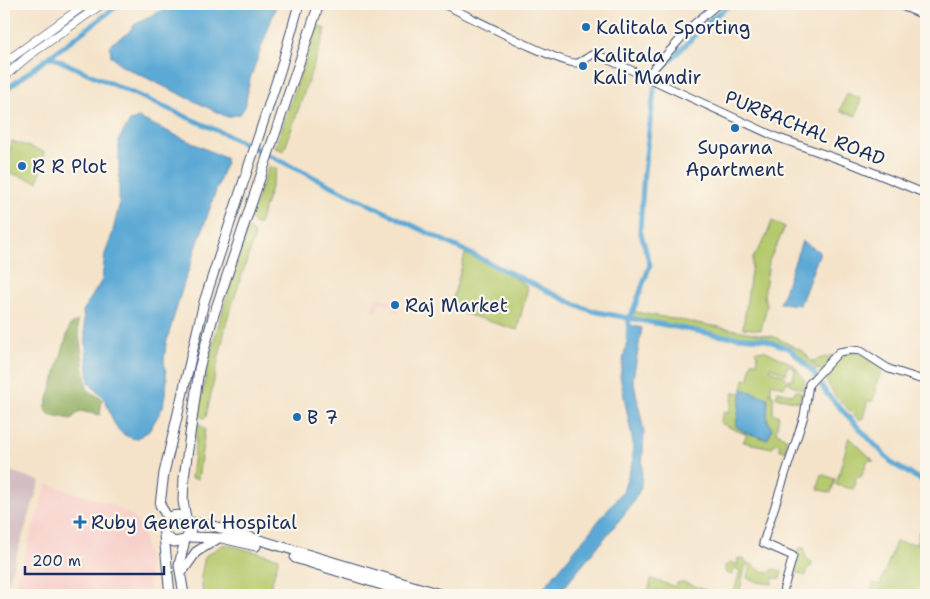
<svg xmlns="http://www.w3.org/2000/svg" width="930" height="599" font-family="'Shantell Sans',sans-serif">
  <rect width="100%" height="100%" fill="#fbf7ec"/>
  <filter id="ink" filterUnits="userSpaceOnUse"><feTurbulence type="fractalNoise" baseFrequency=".02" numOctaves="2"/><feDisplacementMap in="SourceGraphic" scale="10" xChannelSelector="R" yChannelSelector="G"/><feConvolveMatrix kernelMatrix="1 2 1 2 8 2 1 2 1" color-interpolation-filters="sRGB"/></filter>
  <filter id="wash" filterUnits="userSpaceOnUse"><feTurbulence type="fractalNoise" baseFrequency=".0096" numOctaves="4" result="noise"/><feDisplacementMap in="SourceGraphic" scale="20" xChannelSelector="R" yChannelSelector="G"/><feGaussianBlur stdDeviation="1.12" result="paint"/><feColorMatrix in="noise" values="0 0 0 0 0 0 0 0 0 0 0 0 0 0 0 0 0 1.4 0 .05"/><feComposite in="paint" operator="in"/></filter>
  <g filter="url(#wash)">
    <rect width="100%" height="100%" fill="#f4e3c9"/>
    <g fill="#f7d0cb">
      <path d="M376,297L401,304L398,313L393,311L394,306L380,302L376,313L372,312Z"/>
      <path d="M47,484L111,504L131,515L141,527L148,558L150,595H12Z"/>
    </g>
    <path fill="#d2bec2" d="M4,469L40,481L4,595Z"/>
    <g fill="#b5c96d" stroke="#687c66">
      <path d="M317,26L326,29L284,151L275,148Z"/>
      <path d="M847,93L861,99L856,116L840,111Z"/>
      <path d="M12,141L44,152L38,182L4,171Z"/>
      <path d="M269,166L277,169L259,224L255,225L250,218Z"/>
      <path d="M772,221L785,227L769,261L764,296L767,305L761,330L743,328L753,258L766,237Z"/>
      <path d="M248,227L255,236L227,320L206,417L203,418L199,415L209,357Z"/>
      <path d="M465,254L497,266L528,287L517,330L450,309Z"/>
      <path d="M635,312L775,337L804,352L818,370L813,372L790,349L763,339L722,336L629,317Z"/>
      <path d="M764,350L794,365L805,381L803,390L790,384L789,379H793L795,369L787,365L786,374L771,367V370L785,376L788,382L784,387L771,383V393H769L773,395V413L779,416L776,432L786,438V452L779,449L780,445L775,443L772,448L743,442L747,435L720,423L724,412L729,413L734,392L742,393L736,426L765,440L770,426L767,415L768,398L742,389L744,379H749L752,362H757L758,356L755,351Z"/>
      <path d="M844,353H859L883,369L874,388L877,389L872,402L868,400L863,418L859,420L836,397L823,376L825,370L822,372L812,361L833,355L828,366Z"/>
      <path d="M796,390L802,393L799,402L776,397L778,391L793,395Z"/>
      <path d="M198,423L205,429L198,479L191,478Z"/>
      <path d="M849,437L874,461L868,460L861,477H857L855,480L856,483L853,489L836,485Z"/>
      <path d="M821,474L835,479L831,493L818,489Z"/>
      <path d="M919,531L926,533V595H870L873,583L880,585L896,542L915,544L917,543Z"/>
      <path d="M224,544L279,558L268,595H203L201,577L205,556Z"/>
      <path d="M799,548H804L806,558L812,562L811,567H808L806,576L792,571L791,562L796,560Z"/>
      <path d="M738,558L744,559L748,564L745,567L739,595H733L740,571L735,568L732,575L725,572V566L732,562L737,565Z"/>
      <path d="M750,563L756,568L769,573L773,569L782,571L780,579L773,577L772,584L758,582L747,578Z"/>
      <path d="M651,579L676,587L677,583L683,582L714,593L713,595H667L668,592L657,589L655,595H648Z"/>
    </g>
    <path fill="#90ad60" stroke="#566e5f" d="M77,321L87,390L102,399L100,415L80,411L71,419L50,415L45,409L70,325Z"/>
    <g fill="#5ca9d5" stroke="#3c6c9a">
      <path d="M173,4H277L250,79L245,107L240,114L227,117L122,66L111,56L110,47L112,43L128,33L134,25Z"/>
      <path d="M139,118L225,158L226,162L184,283L166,343L164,360L167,381L163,407L149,431L136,439C111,434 114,416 103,397C99,392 93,388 89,383L83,311L102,280L105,254L112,235L119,206V139L130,121Z"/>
      <path d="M802,241L820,252L800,305L780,303Z"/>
      <path d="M630,325L642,328L633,378L644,432L641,488L630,507L558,595H538L623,491L633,461V443L620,376Z"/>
      <path d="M742,389L768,398L767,420L772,429L768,439L746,433L736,426Z"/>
    </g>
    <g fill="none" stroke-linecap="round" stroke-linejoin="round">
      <g stroke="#5ca9d5" stroke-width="5">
        <path d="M51,57L225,134L578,306L597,312L722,336L763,339L790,349L813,372L827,394L893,464L926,483"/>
        <path d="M4,91L120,4"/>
        <path d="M628,339L629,317L633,311L650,265L640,230L644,172L656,75L710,20L731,4"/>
      </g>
    </g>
  </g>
  <g filter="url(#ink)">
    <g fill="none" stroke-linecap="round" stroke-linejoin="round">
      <defs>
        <g id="tertiary">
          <path d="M443,4C465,14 561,65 577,63C583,62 588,56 594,54L605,58L776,137L855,165L926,194"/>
          <path d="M897,4L926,16"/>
          <path d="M645,78L694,24L718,4"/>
          <path d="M782,595L793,556L763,543L804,416L809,384L839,352L852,350L861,351L889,369L926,381"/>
        </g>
        <g id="secondary">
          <path d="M4,63L86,4"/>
          <path d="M4,77L27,57L102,4"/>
        </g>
        <g id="primary">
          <path d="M168,518L160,505L164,473L204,302L281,68L299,4"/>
          <path d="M186,518L183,501L184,478L199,369L213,317L319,4"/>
          <path d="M189,522L210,525L443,595"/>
          <path d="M164,535L174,542L185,540L191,530C190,513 170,510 163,525L170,595"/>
          <path d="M188,537L222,538L256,546"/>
          <path d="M295,558L414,595"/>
          <path d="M182,572L196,552L217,539"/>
          <path d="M184,595L179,565L185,540"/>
        </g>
      </defs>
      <use href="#tertiary" stroke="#3c4a6e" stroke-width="9"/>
      <use href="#secondary" stroke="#3c4a6e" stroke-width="9"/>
      <use href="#primary" stroke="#3c4a6e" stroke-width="11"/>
      <use href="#tertiary" stroke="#fff" stroke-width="7"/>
      <use href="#secondary" stroke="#fff" stroke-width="8"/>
      <use href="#primary" stroke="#fff" stroke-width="9"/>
    </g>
  </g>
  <g fill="#1f6fb2" stroke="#fbf7ec" stroke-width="2">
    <circle cx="586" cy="27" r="5"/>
    <circle cx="583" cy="66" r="5"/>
    <circle cx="735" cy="128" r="5"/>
    <circle cx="22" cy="166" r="5"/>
    <circle cx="395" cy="305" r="5"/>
    <circle cx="297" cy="417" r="5"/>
    <path d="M77.5 514.5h5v5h5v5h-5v5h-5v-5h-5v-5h5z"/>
  </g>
  <g text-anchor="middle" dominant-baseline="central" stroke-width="4.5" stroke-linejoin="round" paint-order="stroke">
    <g font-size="19" fill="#1b2f5e" stroke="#fbf7ec" text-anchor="start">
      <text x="596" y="27">Kalitala Sporting</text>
      <text x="593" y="55">Kalitala<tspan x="593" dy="22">Kali Mandir</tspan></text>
      <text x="735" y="147" text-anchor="middle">Suparna<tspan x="735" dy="22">Apartment</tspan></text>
      <text x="32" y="166">R R Plot</text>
      <text x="405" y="305">Raj Market</text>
      <text x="307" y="417">B 7</text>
      <text x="91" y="522">Ruby General Hospital</text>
    </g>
    <g font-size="19" fill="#1b2f5e" stroke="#fbf7ec">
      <text transform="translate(805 128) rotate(22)">PURBACHAL ROAD</text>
    </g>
  </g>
  <rect width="930" height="599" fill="none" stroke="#fbf7ec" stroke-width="20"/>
  <path d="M25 566v8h139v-8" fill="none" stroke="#1b2f5e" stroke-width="2.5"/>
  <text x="32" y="566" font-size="15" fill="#1b2f5e" stroke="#fbf7ec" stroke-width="4" paint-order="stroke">200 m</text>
</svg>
